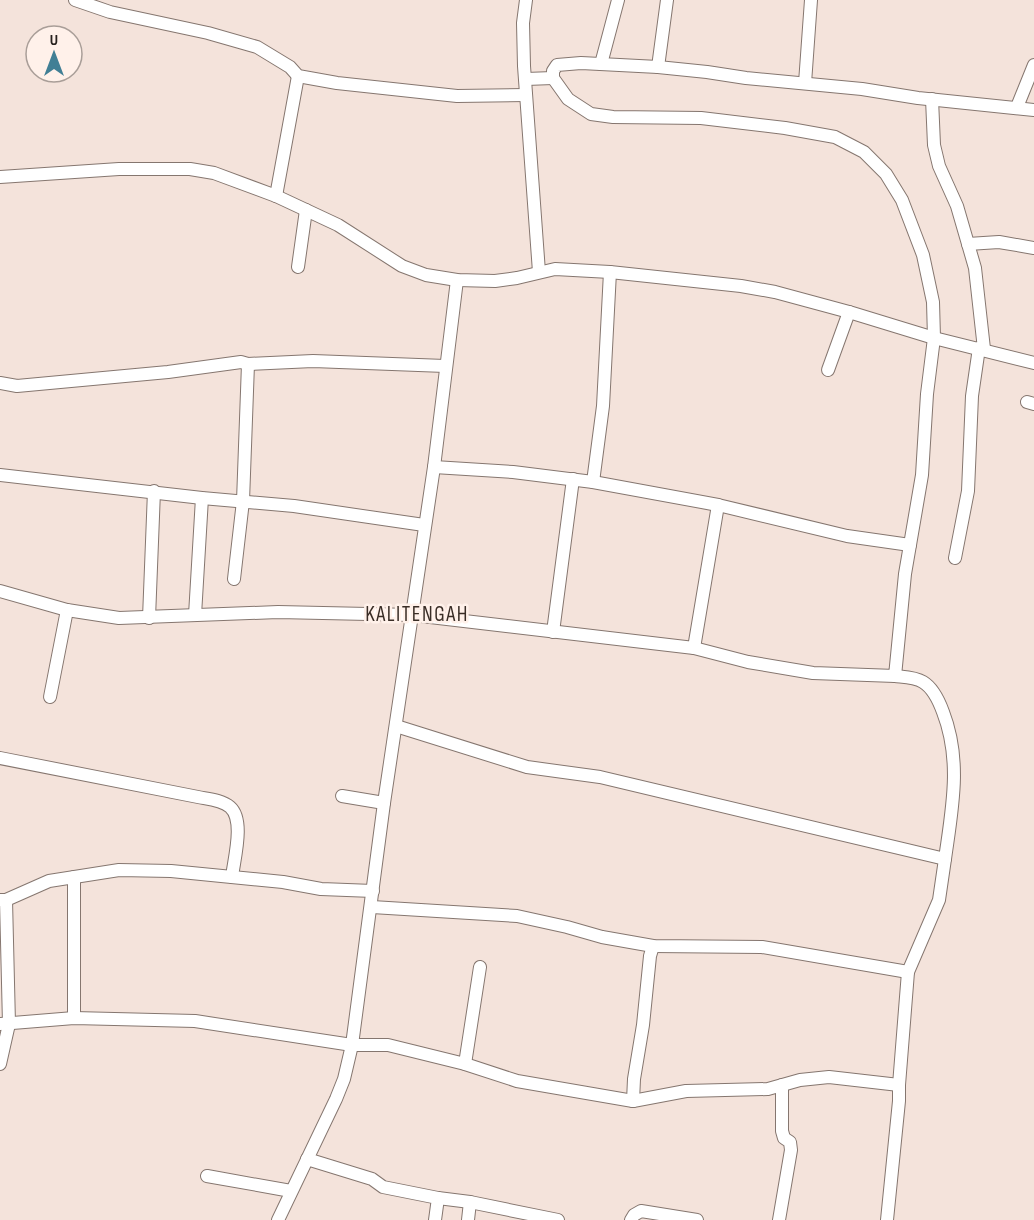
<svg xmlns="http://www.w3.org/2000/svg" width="1034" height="1220" font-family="'Sofia Sans Condensed',sans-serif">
  <rect width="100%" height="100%" fill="#f4e3db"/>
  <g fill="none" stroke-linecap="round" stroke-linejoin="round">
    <defs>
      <g id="minor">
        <path d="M75,0L110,12L208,33L257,47L290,67L298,76L337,83L457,96L526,95"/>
        <path d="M526,0L523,23L524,66L539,272"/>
        <path d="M601,64L618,0"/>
        <path d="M658,67L667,0"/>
        <path d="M526,79L553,78"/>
        <path d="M805,83L811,0"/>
        <path d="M932,99L934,145L939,166L957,206L975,268L984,349"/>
        <path d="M1017,107L1034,65"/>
        <path d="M0,177L119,169H190L214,173L276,196L338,225L402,266L426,275L457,280L495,281L517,278L555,269L610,272L741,286L775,292L849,312L934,338L1034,363"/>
        <path d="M276,196L298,76"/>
        <path d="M968,244L999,242L1034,248"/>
        <path d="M298,267L306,210"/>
        <path d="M828,370L849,312"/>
        <path d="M0,383L17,386L168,372L241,362L248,364L313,361L445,366"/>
        <path d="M1027,402L1034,404"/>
        <path d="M434,467L513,472L593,482L718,505L847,536L910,545"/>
        <path d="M0,475L202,498L294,506L424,525"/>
        <path d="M593,482L603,406L610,272"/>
        <path d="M955,558L968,491L972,396L979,348"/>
        <path d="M234,579L243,501L248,364"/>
        <path d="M0,591L67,610L119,618L278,612L413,615L694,648L748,662L813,673L895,676L905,574L922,475L927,394L934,338L933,302L923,255L902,200L886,174L864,152L835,137L785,128L701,118L613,117L591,114L568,99L553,78V71L557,65L581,63L658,67L707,72L746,78L862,89L918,98L1034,110"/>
        <path d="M195,615L202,498"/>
        <path d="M149,618L154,491"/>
        <path d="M553,632L573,479"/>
        <path d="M694,648L718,505"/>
        <path d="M50,697L67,610"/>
        <path d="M396,726L527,767L600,777L945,859C952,809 962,761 943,712C939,701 933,688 923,682C915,677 904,677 895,676"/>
        <path d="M0,758L198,797C208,799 222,800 230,807C245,820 234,859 232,877"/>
        <path d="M342,796L384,803"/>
        <path d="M0,900H6L49,881L119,870L171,871L283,882L321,889L373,891"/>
        <path d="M372,907L517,916L567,927L602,937L653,946L762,947L908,972"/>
        <path d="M74,1018V877"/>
        <path d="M0,1024L74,1018L195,1021L352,1045H388L465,1064L517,1081L633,1101L686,1091L768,1089L800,1080L829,1077L899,1085"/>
        <path d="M0,1064L9,1024L6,900"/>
        <path d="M465,1064L480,967"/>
        <path d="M633,1101L634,1079L643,1025L650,956L653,946"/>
        <path d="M307,1159L372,1179L383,1187L438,1198L435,1220"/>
        <path d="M207,1176L291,1191"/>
        <path d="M438,1198L470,1202L558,1220"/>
        <path d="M278,1220L336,1099L344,1079L352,1045L384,803L434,467L457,280"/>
        <path d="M468,1220L470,1202"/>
        <path d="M631,1220L634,1215L641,1211L697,1220"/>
        <path d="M779,1220L791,1150L790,1142L784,1138L782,1131V1085"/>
        <path d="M887,1220L899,1101V1085L908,972L939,900L945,859"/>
      </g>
    </defs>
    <use href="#minor" stroke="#85766f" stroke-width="14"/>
    <use href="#minor" stroke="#fff" stroke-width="12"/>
  </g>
  <g text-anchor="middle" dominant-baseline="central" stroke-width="5" stroke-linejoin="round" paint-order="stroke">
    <g font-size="21" letter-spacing="1.5" fill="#392d26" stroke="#fff1ea">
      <text x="417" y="614">KALITENGAH</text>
    </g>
  </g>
  <g transform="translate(54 54)"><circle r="28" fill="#fff1ea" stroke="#a99e98" stroke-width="1.5"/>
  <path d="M0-4.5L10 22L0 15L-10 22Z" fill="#417f95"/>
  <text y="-9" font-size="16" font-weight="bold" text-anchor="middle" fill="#27211e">U</text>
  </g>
</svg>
